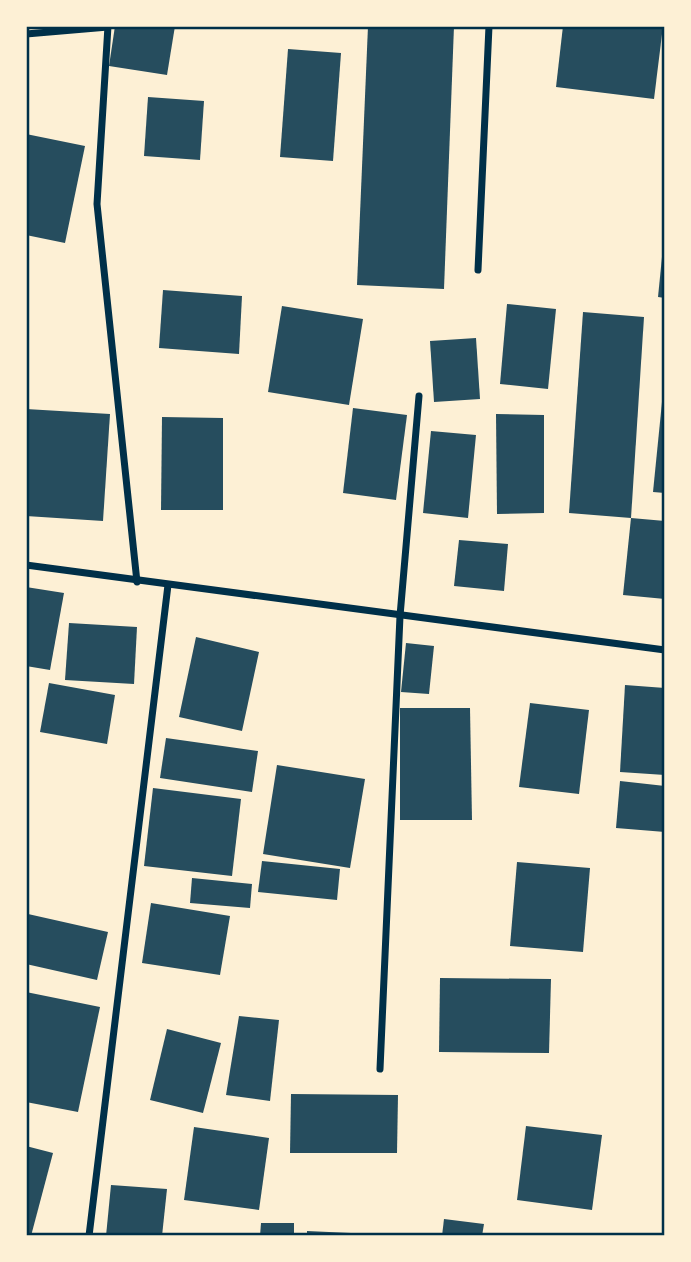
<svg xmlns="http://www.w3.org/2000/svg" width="691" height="1262" font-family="Manrope,sans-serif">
  <rect width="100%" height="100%" fill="#fdf0d5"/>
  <g fill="#264d5e">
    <path d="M115,26H175L167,75L109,66Z"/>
    <path d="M368,26H454L444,289L357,285Z"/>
    <path d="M563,26H663L654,99L556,87Z"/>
    <path d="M288,49L341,53L333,161L280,157Z"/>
    <path d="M148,97L204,101L200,160L144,156Z"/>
    <path d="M26,134L85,146L65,243L26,235Z"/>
    <path d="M663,247H665V298L658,297Z"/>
    <path d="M163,290L242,296L239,354L159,348Z"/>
    <path d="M507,304L556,309L548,389L500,384Z"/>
    <path d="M282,306L363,319L349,405L268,392Z"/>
    <path d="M583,312L644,317L631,518L569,513Z"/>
    <path d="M476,338L480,399L434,402L430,341Z"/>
    <path d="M662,402H665V493L653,492Z"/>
    <path d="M353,408L407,415L396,500L343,493Z"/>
    <path d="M26,409L110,414L103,521L26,516Z"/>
    <path d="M496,414L544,415V513L497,514Z"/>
    <path d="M162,417L223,418V510H161Z"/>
    <path d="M431,431L476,435L468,518L423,513Z"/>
    <path d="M631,518L665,521V599L623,595Z"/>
    <path d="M459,540L508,544L504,591L454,586Z"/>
    <path d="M26,587L64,593L50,670L26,666Z"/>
    <path d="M69,623L137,627L134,684L65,680Z"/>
    <path d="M196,637L259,652L242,731L179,717Z"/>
    <path d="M406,643L434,646L429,694L401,692Z"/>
    <path d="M49,683L115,695L107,744L40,732Z"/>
    <path d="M625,685L665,688V775L620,772Z"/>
    <path d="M530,703L589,710L579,794L519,787Z"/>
    <path d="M400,708H470L472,820H400Z"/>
    <path d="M166,738L258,751L252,792L160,778Z"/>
    <path d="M277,765L365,779L350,868L263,854Z"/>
    <path d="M620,781L665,786V832L616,828Z"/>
    <path d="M153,788L241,799L232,876L144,866Z"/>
    <path d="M262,861L340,869L337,900L258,892Z"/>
    <path d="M517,862L590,868L583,952L510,946Z"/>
    <path d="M192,878L252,884L250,908L190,903Z"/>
    <path d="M151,903L230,916L220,975L142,963Z"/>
    <path d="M28,914L108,932L97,980L26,964Z"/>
    <path d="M440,978L551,979L549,1053L439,1052Z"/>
    <path d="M26,992L100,1007L78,1112L26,1102Z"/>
    <path d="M239,1016L279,1020L270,1101L226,1095Z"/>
    <path d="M167,1029L221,1043L203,1113L150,1100Z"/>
    <path d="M291,1094L398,1095L397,1153H290Z"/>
    <path d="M526,1126L602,1135L592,1210L517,1200Z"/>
    <path d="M194,1127L269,1138L259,1210L184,1200Z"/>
    <path d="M26,1146L53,1153L31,1236H26Z"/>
    <path d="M111,1185L167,1189L162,1236H106Z"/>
    <path d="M444,1219L484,1224L482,1236H442Z"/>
    <path d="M261,1223H294V1236H260Z"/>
    <path d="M307,1231L351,1233V1236H307Z"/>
  </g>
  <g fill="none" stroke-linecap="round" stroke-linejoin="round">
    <g stroke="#003049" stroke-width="7">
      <path d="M108,26L97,204L137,582"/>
      <path d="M26,34L108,27"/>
      <path d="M478,270L489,26"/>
      <path d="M26,565L665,650"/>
      <path d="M380,1069L400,616L419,396"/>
      <path d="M89,1236L168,585"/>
    </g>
  </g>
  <rect width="691" height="1262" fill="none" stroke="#fdf0d5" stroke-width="56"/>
  <rect x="28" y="28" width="635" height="1206" fill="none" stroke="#003049" stroke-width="2.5"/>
</svg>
